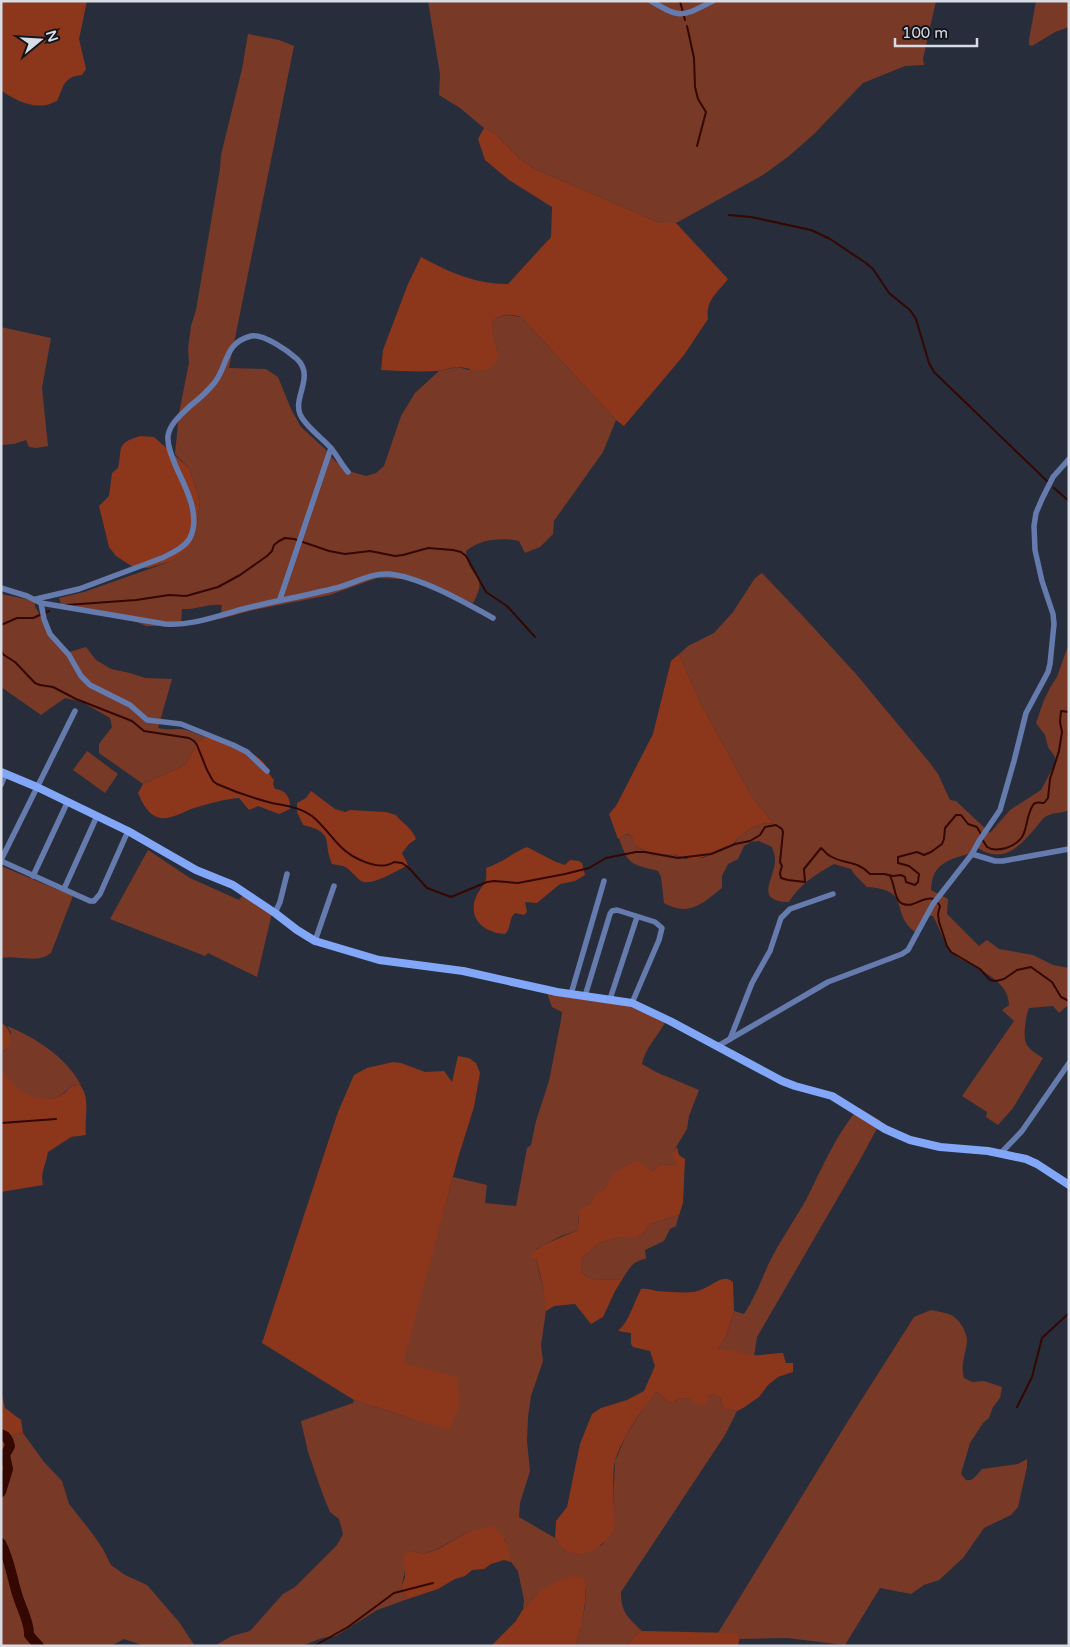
<svg xmlns="http://www.w3.org/2000/svg" width="1070" height="1647" font-family="'Varela Round',sans-serif">
  <rect width="100%" height="100%" fill="#272d3b"/>
  <g fill="#783a27">
    <path d="M428,1H936L923,59L924,65L905,66L863,83L814,134L789,156L763,175L676,223H660L535,169L519,158L494,133L484,128L460,108L439,95L440,74Z"/>
    <path d="M1036,1H1069V27L1055,32L1032,46L1029,45V40Z"/>
    <path d="M248,34L279,40L294,46L229,368L266,369L278,377L291,409L301,427L324,448L335,461L352,472L366,476L376,473L384,466L401,416L415,393L439,371L458,367L469,370L497,351L492,329L493,321C502,313 510,315 521,317L616,420L603,452L554,521L553,534L540,547L525,553L519,541C502,537 479,539 466,551C468,580 490,572 473,603L406,579L377,578L330,595L254,610L220,619L222,605C208,603 196,610 182,609L181,623L165,626H146L122,616L61,604L59,598L84,592L172,561L190,546L196,530L200,501L189,468L175,454L179,413L189,363L188,349L191,326L196,310L220,169L221,155L242,69Z"/>
    <path d="M1,327L51,338L42,388L48,446L36,448L29,447L26,440L14,444L1,445Z"/>
    <path d="M762,573L801,614L856,674L930,763L938,774L950,800L956,801L990,833L1010,810L1041,790L1055,764V757L1048,747L1045,735L1036,723L1044,700L1051,686L1057,677L1069,643V725L1067,734L1069,738V809L1067,811C1061,813 1050,813 1045,817C1042,819 1039,824 1037,826C1021,845 1004,865 978,848L975,852C952,859 932,861 931,890L948,899L947,914L979,946L987,940L999,949L1033,955L1053,965L1069,968V1008L1067,1006L1059,1013L1053,1006L1029,1008C1026,1015 1026,1020 1025,1027C1023,1046 1028,1048 1043,1058L1013,1108L998,1125L986,1117L987,1112L962,1096L1014,1021L1002,1010L1009,1005C1009,986 990,975 974,966C968,962 959,960 954,954C944,944 940,929 933,916H928L915,932C889,912 913,890 867,887L855,875L851,869L834,864C816,874 800,884 789,902C752,901 776,878 775,859C775,855 773,851 772,847L759,841L751,842L744,846L738,859L728,864L722,876V888C702,904 689,917 664,903L661,877L658,871C632,864 628,866 619,838L625,834L633,836L636,846L654,856L671,854L686,859L702,858L719,852L732,846L740,836L755,826L765,823L774,824L751,795L700,702L679,654L688,646L714,633L733,612L755,578Z"/>
    <path d="M1,594L35,601V607L48,627L54,640L69,652L86,647L96,660L111,669L130,673L145,678L172,679L158,728C166,730 171,729 178,729C185,728 199,735 206,737L198,742L185,765L143,784L99,753V744L112,727L110,718L82,702L65,698L41,715L1,687Z"/>
    <path d="M87,751L118,774L105,793L73,770Z"/>
    <path d="M148,850L190,878L239,900L243,895L272,913L257,977L208,953L205,956L110,919Z"/>
    <path d="M1,866L73,896L51,953C38,964 17,955 1,958Z"/>
    <path d="M548,989L632,1005L666,1021C658,1036 645,1048 642,1064L656,1072L699,1090L689,1116L687,1129L673,1152L677,1163L674,1165L661,1164L652,1171L632,1162L614,1174L604,1190L597,1193L589,1205L578,1215L579,1226L577,1231L561,1236L536,1249L533,1260L536,1259L546,1300V1311L541,1345L543,1361L531,1396L528,1417L527,1441L530,1471L520,1503L519,1517L555,1538L565,1550L577,1554L602,1545L613,1529V1504L615,1461L626,1436L649,1399L657,1392L667,1401L671,1403C686,1396 686,1396 700,1406L709,1396L715,1394L720,1398L724,1409L737,1411L725,1435L621,1592C621,1613 628,1617 642,1631L637,1634L626,1646H576L585,1607L586,1589L538,1593L523,1609L524,1600L518,1571L511,1562L505,1539L468,1532L437,1549L424,1554L411,1551C405,1563 405,1575 401,1588L408,1599L377,1610L336,1636L322,1638L301,1646H214L232,1636L250,1631L283,1594L295,1587L337,1545L343,1534L339,1519L330,1512L323,1495L308,1452L301,1421L353,1403L354,1400L412,1419L403,1363V1357L453,1177L487,1185L485,1203L516,1206L527,1148L531,1145L536,1121L549,1081L561,1020L562,1012L552,1007L548,996Z"/>
    <path d="M7,1026C35,1037 67,1058 81,1085C70,1084 69,1089 61,1095C51,1102 29,1099 20,1091C13,1085 8,1077 1,1071V1053L6,1050L11,1032Z"/>
    <path d="M859,1108L881,1121L861,1158L757,1337L754,1356C741,1355 731,1349 718,1350L727,1334L734,1311L744,1314C755,1297 761,1281 769,1263C780,1241 794,1221 806,1200C822,1168 836,1134 859,1108Z"/>
    <path d="M679,1215L676,1226L670,1229L664,1241L645,1250L646,1259C633,1260 628,1270 622,1280L590,1279L581,1272L583,1257L599,1243L620,1237H637L644,1233L650,1224Z"/>
    <path d="M931,1310C945,1313 955,1313 962,1326C965,1331 967,1336 967,1341C966,1354 960,1364 964,1378L972,1382L984,1381L1002,1387L1000,1398L993,1407L989,1418L983,1423L970,1443L961,1474L966,1480C973,1482 977,1474 982,1469L1018,1464L1027,1459V1467L1018,1507L1011,1515L984,1528L963,1558L939,1580L924,1585L911,1594L880,1588L845,1645L787,1638L739,1639L740,1636L718,1633L848,1421L914,1317Z"/>
    <path d="M23,1433L44,1462L62,1481L69,1504L92,1533L103,1549L111,1565L125,1575L147,1585L179,1622L195,1646H145L124,1639L111,1646H1V1445H4L8,1436Z"/>
  </g>
  <g fill="#8c371c">
    <path d="M1,1H87L79,39L86,69L82,75C63,77 64,86 57,101C53,102 49,105 46,105C31,108 12,99 1,90Z"/>
    <path d="M484,128L494,133L519,158L535,169L660,223H676L728,279C718,292 705,301 708,319L684,355L624,426L616,420L521,317C511,314 502,313 493,321C490,336 502,352 495,363C485,376 471,368 459,367C451,367 443,371 436,371C418,372 400,371 381,370L383,350L408,284L421,257C449,272 475,284 508,284L551,237L552,207L509,180L485,160L478,139Z"/>
    <path d="M140,436L154,437L189,468L200,501L196,530L190,547L172,561L148,568L133,567L116,556L109,547L99,506L109,496L112,473L118,468C123,447 115,444 140,436Z"/>
    <path d="M679,654L700,702L751,795L774,824L765,823L755,826L740,836L732,845L719,852L693,860L671,854L655,856L636,846C633,839 634,834 625,834L618,839L609,814L616,806L653,734L671,661Z"/>
    <path d="M206,737C225,743 251,748 264,763C268,768 269,775 274,780L273,784L275,789C286,790 291,798 290,809L279,814L258,806L249,810L239,798C224,799 208,804 194,808C185,811 170,820 160,818C148,815 143,804 138,793L143,784L185,765L198,742Z"/>
    <path d="M311,791L335,809L345,812L350,810L386,812L396,815C402,823 413,829 416,839L409,844L402,853L408,865C398,870 371,887 361,881C355,877 349,867 343,866C339,865 336,865 332,864C322,841 336,833 303,825L297,812V803L306,798Z"/>
    <path d="M527,847L556,862L565,865L570,860L579,861L582,863L585,875L575,881L560,884L537,903L525,902L527,912L524,915L515,913C508,919 512,928 505,934C485,933 467,919 476,897C482,883 488,886 486,868C502,863 512,853 527,847Z"/>
    <path d="M1,1023C14,1029 13,1047 1,1053Z"/>
    <path d="M458,1056L469,1058L476,1063L480,1073L474,1107L458,1158L403,1363L457,1377L460,1403L450,1430L412,1419L354,1400L262,1343L338,1112L354,1075L367,1068L393,1062L401,1063L425,1072L444,1071L452,1082Z"/>
    <path d="M1,1071C18,1085 16,1094 40,1098C46,1099 54,1099 60,1096C69,1091 67,1085 80,1085C91,1099 84,1118 86,1135L71,1137L48,1152C46,1165 40,1172 43,1185L1,1192Z"/>
    <path d="M677,1147L679,1155L685,1159L683,1203L679,1215L650,1224L644,1233L637,1237H620L599,1243L583,1257L581,1272L590,1279L622,1280L615,1291L603,1317L591,1324L575,1304L554,1306L546,1311C545,1293 541,1276 536,1259L532,1260C532,1257 532,1255 534,1252C537,1246 569,1234 577,1231C581,1223 577,1218 579,1210L589,1205L597,1192L604,1190L613,1174L632,1162L638,1161L652,1171L661,1164L674,1165L677,1163L673,1157V1152Z"/>
    <path d="M723,1279H728L733,1282L734,1311L727,1334L718,1350C730,1348 739,1354 750,1355C761,1356 772,1353 783,1353L786,1363H793V1372L778,1377L768,1385L759,1397L743,1408L737,1411L724,1409L720,1398L715,1394L709,1396L705,1405L699,1406C686,1396 686,1396 671,1403L667,1401L657,1392C644,1404 620,1443 615,1461C612,1473 614,1487 613,1500C612,1509 617,1522 613,1530C606,1546 581,1561 565,1550C561,1547 558,1541 555,1538L556,1521L567,1507L580,1444L592,1414L601,1408L627,1400L644,1391L655,1366L650,1351L633,1347L631,1344V1333L618,1331C630,1320 633,1304 641,1289C647,1288 651,1290 657,1291C669,1292 683,1293 694,1292C705,1290 713,1282 723,1279Z"/>
    <path d="M1,1391L5,1408L21,1420L23,1433L8,1436L4,1445H1Z"/>
    <path d="M492,1526C506,1535 508,1546 511,1562L504,1560L491,1564L484,1569L472,1570L465,1576L455,1579L438,1589L408,1599L401,1588L405,1577L404,1556L411,1551L424,1554L438,1549L468,1532Z"/>
    <path d="M573,1576L584,1577C589,1601 581,1623 576,1646H491L516,1621L523,1609L538,1593L555,1582Z"/>
    <path d="M642,1631L735,1633L740,1636L738,1646H626L637,1634Z"/>
  </g>
  <g fill="none" stroke-linecap="round" stroke-linejoin="round">
    <g stroke="#340700" stroke-width="2">
      <path d="M680,1L685,20"/>
      <path d="M687,26L694,58L695,87L698,99L706,112L697,146"/>
      <path d="M729,215L751,217L811,230L830,239L866,263L873,269L889,293L910,310L916,319L929,363L934,372L1049,483"/>
      <path d="M1054,488L1069,501"/>
      <path d="M66,605L136,600L169,595L186,596L218,587L240,575L267,556L272,551L274,545L279,541L285,538L294,539L329,551L345,554L370,551L395,556L403,555L428,548L453,550L461,552L466,556L486,592L507,606L535,637"/>
      <path d="M1,625L17,618H33L49,611"/>
      <path d="M1,651L4,655L15,662L35,683L40,685L53,687L76,699L132,721L144,731L189,738L194,741L197,745L207,770L213,781L217,784C235,792 253,798 272,803C286,806 300,807 312,816C323,825 331,837 341,847C352,858 379,872 394,862L402,863L409,868L427,888L451,897L487,882L494,881L518,883L565,874L589,868L606,858L636,852H645L678,858L711,854L735,844L750,841L760,835L765,827L776,825L782,829L783,832L780,862L782,866L780,873L781,878L788,880L805,882L804,869L821,848C824,850 826,854 830,856C845,865 857,860 870,874H884L893,876L901,875L905,877L906,882L915,885L918,882L919,874L909,866L898,863V857L917,852L924,855L931,852L942,844L944,839L945,828L956,815H961L968,824L977,827L981,834"/>
      <path d="M982,839L987,847C993,851 999,850 1006,848C1032,839 1022,823 1033,805C1035,801 1040,803 1044,803L1048,798L1050,779L1059,751L1062,732L1060,722L1061,711L1069,712"/>
      <path d="M890,876C895,884 894,901 903,904C915,908 922,896 934,899"/>
      <path d="M937,902L940,906L938,914L939,922L947,946L951,952L980,969L990,980L996,981L1004,979L1017,970L1031,967L1052,982L1061,997L1069,1001"/>
      <path d="M1,1123L56,1119"/>
      <path d="M1017,1407L1032,1377L1042,1338L1069,1313"/>
      <path d="M314,1646L348,1627L394,1593L433,1583"/>
    </g>
    <g stroke="#340700" stroke-width="10">
      <path d="M1,1434C7,1436 9,1440 10,1446L5,1455L8,1469L1,1492"/>
      <path d="M1,1543C10,1560 12,1579 18,1597C21,1607 30,1624 29,1635L39,1646"/>
    </g>
    <g stroke="#657bae" stroke-width="5.5">
      <path d="M651,1C682,19 681,17 713,1"/>
      <path d="M1,588L27,596L41,603L165,624C192,626 217,616 243,609C274,601 305,596 336,588C353,584 370,573 388,574C419,576 466,603 493,618"/>
      <path d="M36,599L79,589L162,558C172,553 184,548 190,538C201,516 186,488 177,469C173,459 167,447 168,436C170,423 182,414 190,406C199,399 208,391 215,382C228,365 224,343 251,336C263,333 288,351 297,359C315,376 293,397 300,414C304,425 322,438 330,447C337,455 341,464 348,472"/>
      <path d="M280,599L331,448"/>
      <path d="M41,603L44,619L50,634L69,655L81,676L90,685L130,705L147,720L181,724L233,745L247,752L267,771"/>
      <path d="M1,785L6,773"/>
      <path d="M972,854L995,861H1003L1069,849"/>
      <path d="M1,860L75,711"/>
      <path d="M1,861L90,901H94L100,894L128,831"/>
      <path d="M33,876L68,801"/>
      <path d="M64,889L97,816"/>
      <path d="M275,913L280,902L287,874"/>
      <path d="M315,941L334,886"/>
      <path d="M571,994L604,881"/>
      <path d="M585,996L610,914L612,911L617,910L655,922L662,928L659,940L632,1003"/>
      <path d="M610,999L637,917"/>
      <path d="M730,1039L752,983L770,951L781,918L790,909L833,894"/>
      <path d="M718,1046L828,982L902,954L908,950L933,904L972,854L979,841L1000,810L1014,761L1026,713L1048,672L1050,664L1054,624L1053,614L1042,581L1035,550L1034,526L1036,513L1042,499L1053,477L1069,459"/>
      <path d="M1000,1154L1022,1131L1069,1063"/>
    </g>
    <path stroke="#83a7f8" stroke-width="8" d="M1,772L37,787L128,831L196,870L233,885L275,913L297,930L315,941L379,960L463,971L557,992L632,1003L670,1021L782,1081L795,1086L832,1096L885,1129L910,1140L940,1147L988,1151L1026,1159L1037,1164L1069,1185"/>
  </g>
  <rect width="1070" height="1647" fill="none" stroke="#d8dce5" stroke-width="5"/>
  <g transform="translate(40 40) rotate(72)" stroke="#13151c" stroke-width="4" paint-order="stroke">
  <path d="M0-4L9 19L0 12L-9 19Z" fill="#d8dce5"/>
  <text y="-8" font-size="14" font-weight="bold" text-anchor="middle" fill="#d8dce5">N</text>
  </g>
  <path d="M895 38v8h82v-8" fill="none" stroke="#d8dce5" stroke-width="2.5"/>
  <text x="902" y="38" font-size="15" fill="#d8dce5" stroke="#13151c" stroke-width="4" paint-order="stroke">100 m</text>
</svg>
